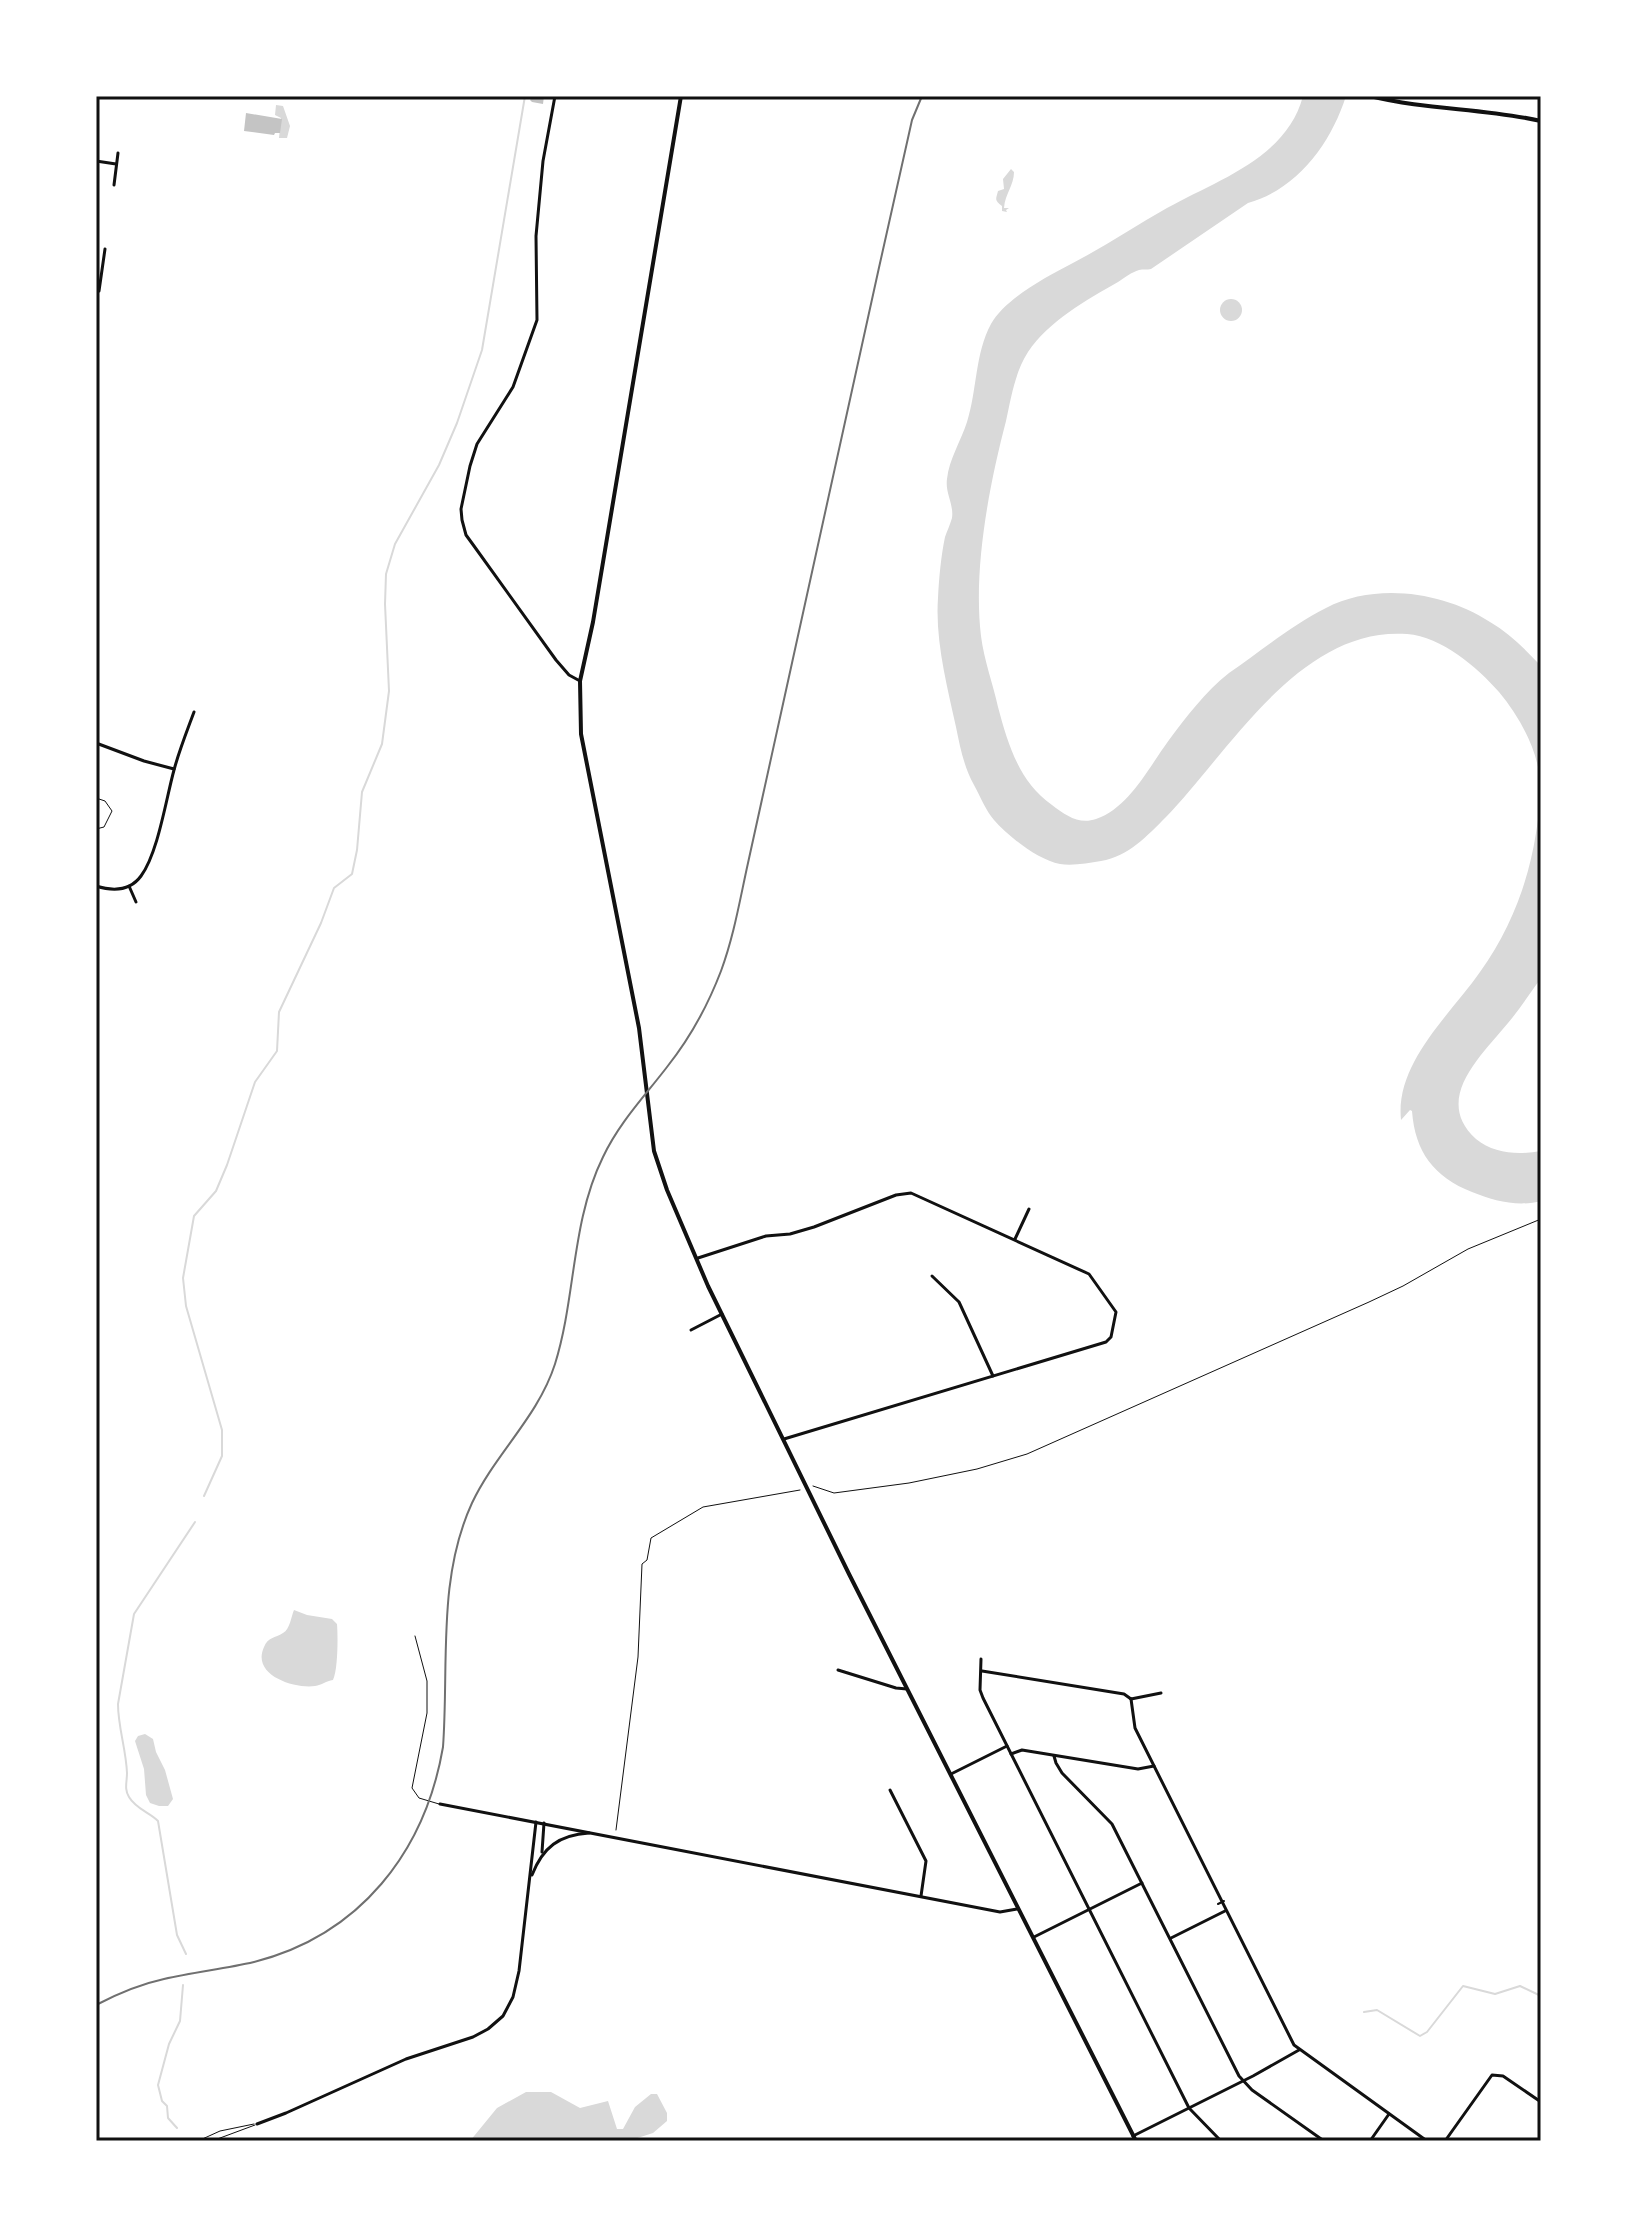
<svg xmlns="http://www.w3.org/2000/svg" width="1637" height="2237" font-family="Arial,sans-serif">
  <rect width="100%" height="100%" fill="#fff"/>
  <g fill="#d9d9d9">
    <path d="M1303,96H1346C1331,143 1298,189 1248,203L1151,269C1147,270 1143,269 1139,270C1132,272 1124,278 1118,282C1086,300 1049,321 1028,352C1015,372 1011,398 1006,421C989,486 973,569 981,636C984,660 993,684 998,707C1008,744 1019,782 1052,805C1065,815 1079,825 1096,819C1129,808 1149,767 1169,740C1187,716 1205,692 1229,673C1261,651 1292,625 1326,608C1376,582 1444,592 1490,622C1509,633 1526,650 1541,666V978C1530,993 1520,1009 1508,1023C1482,1055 1432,1099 1476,1139C1494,1154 1519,1155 1541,1151V1201C1518,1207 1494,1201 1472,1192C1434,1177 1415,1152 1412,1111L1410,1110L1401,1120C1395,1063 1450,1015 1480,972C1510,930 1528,884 1536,833C1539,813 1543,792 1539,772C1534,743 1518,715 1499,692C1477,667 1442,637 1407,634C1300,626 1230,751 1166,817C1147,836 1129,856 1101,861C1088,863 1073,866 1060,864C1038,860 1009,837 994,820C986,811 980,796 974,785C964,767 960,747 956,727C947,686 935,640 938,598C939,578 941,556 945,537C947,531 950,525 952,518C954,504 945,493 947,479C949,459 961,441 967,422C977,391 975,353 991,324C1005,299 1046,277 1071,264C1104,247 1135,226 1167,208C1217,180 1287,158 1303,96Z"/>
    <path d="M276,105L283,106L290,126L287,138H279L281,118L275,115Z"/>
    <path d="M1011,169L1014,172C1014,185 1005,194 1004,208H1009L1006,210L1007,212L1002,211V206C994,200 996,199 998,191L1004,189L1003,179Z"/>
    <circle cx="1231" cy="310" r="11"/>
    <path d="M294,1610L307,1615L332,1619L337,1624C338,1636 338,1670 333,1680C326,1681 322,1685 315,1686C294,1689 251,1675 264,1647C268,1637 275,1638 283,1633C290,1629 291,1617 294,1610Z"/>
    <path d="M145,1734L153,1739L156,1752L165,1770L173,1799L168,1806H159L150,1803L146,1795L144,1769L135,1741L138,1736Z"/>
    <path d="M526,2092H551L580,2108L608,2101L617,2129H623L635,2107L651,2094H657L667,2113V2121L653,2133L628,2141H470L497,2108Z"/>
  </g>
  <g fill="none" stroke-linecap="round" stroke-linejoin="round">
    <g stroke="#d9d9d9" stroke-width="2">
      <path d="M204,1496L222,1456V1430L186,1306L183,1278L194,1216L216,1191L227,1165L255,1082L277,1051L279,1012L321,923L334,888L352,874L357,850L362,792L382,744L389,691L385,604L386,574L395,544L439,465L457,423L482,350L525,96"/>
      <path d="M186,1954L177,1935L158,1821C149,1812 136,1809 129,1797C124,1789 127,1782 127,1773C126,1749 118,1727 118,1704L134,1614L195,1522"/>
      <path d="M1364,2012L1377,2010L1420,2036L1427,2032L1463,1986L1495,1994L1520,1986L1541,1996"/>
      <path d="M177,2128L168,2118L167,2106L162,2101L158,2085L169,2044L180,2021L183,1985"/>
    </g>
  </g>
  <g fill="#c4c4c4">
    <path d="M544,96L543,104L532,102L530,100L533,96Z"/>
    <path d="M246,113L282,119L280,133H275L274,135L244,131Z"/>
  </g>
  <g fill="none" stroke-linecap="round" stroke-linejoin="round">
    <g stroke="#111" stroke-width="1">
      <path d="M813,1486L834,1493L909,1483L977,1469L1027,1454L1369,1302L1403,1286L1468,1249L1541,1219"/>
      <path d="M616,1830L638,1657L642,1564L647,1560L651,1538L703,1507L800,1490"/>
    </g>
    <g stroke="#111" stroke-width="1">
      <path d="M96,798L105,801L112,811L104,827L96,829"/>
      <path d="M415,1636L427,1681V1713L412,1788L419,1798L439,1804"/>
      <path d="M198,2141L220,2131L254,2124"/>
      <path d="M212,2141L255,2125"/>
    </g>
    <path stroke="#111" stroke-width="2" d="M1218,1904L1224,1901"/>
    <g stroke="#111" stroke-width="3">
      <path d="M555,96L543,161L536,236L537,320L513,387L477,444L470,466L461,509L462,520L466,535L474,546L556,660L569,675L580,681"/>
      <path d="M96,161L116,164"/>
      <path d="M114,185L118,153"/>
      <path d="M99,291L105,249"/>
      <path d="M96,743L144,761L174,769"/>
      <path d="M96,886C112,891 130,891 141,876C158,853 166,799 174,770C179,751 187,731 194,712"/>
      <path d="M129,886L136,902"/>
      <path d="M1015,1239L1029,1209"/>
      <path d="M698,1258L766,1236L790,1234L814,1227L896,1195L911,1193L1089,1274L1116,1312L1111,1337L1106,1342L784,1439"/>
      <path d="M932,1276L959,1302L993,1376"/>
      <path d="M691,1330L722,1314"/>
      <path d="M981,1659L980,1690L983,1698L1189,2108L1221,2141"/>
      <path d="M838,1670L896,1688L907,1689"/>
      <path d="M982,1671L1124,1694L1131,1699"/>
      <path d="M1131,1699L1135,1728L1294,2045L1427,2141"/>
      <path d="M1131,1699L1161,1693"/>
      <path d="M1011,1754L1022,1750L1138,1769L1154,1766"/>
      <path d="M1054,1756L1056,1763L1062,1773L1112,1824L1239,2076L1252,2090L1324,2141"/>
      <path d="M951,1774L1007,1746"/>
      <path d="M890,1790L926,1861L921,1896"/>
      <path d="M440,1804L1000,1912L1017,1909"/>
      <path d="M542,1852L544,1823"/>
      <path d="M532,1875C543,1847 559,1835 589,1833"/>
      <path d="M1034,1937L1142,1883"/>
      <path d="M1171,1938L1225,1911"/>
      <path d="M257,2124L286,2113L406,2059L473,2037L488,2029L503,2016L513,1997L519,1971L536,1822"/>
      <path d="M1133,2136L1253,2076L1299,2050"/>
      <path d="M1370,2141L1389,2114"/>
      <path d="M1445,2141L1492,2075L1503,2076L1541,2102"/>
    </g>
    <g stroke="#111" stroke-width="4">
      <path d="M681,96L593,622L580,681L581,734L639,1028L654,1151L667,1190L708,1286L849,1574L1136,2141"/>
      <path d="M1370,96C1426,110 1484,108 1541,121"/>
    </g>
    <path stroke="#707070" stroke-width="2" d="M96,2005C117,1994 141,1984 164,1979C194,1972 224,1969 254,1962C360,1935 425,1852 443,1747C449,1665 437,1579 472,1503C495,1454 538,1417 555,1364C576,1297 571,1222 603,1157C619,1123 644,1097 667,1067C690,1038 708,1005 721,971C734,936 740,899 748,863C763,797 777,730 792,663C829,488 869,313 908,138L912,120L922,96"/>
  </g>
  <rect width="1637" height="2237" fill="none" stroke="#ffffff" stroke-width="196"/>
  <rect x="98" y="98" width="1441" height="2041" fill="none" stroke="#111" stroke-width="3"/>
</svg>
